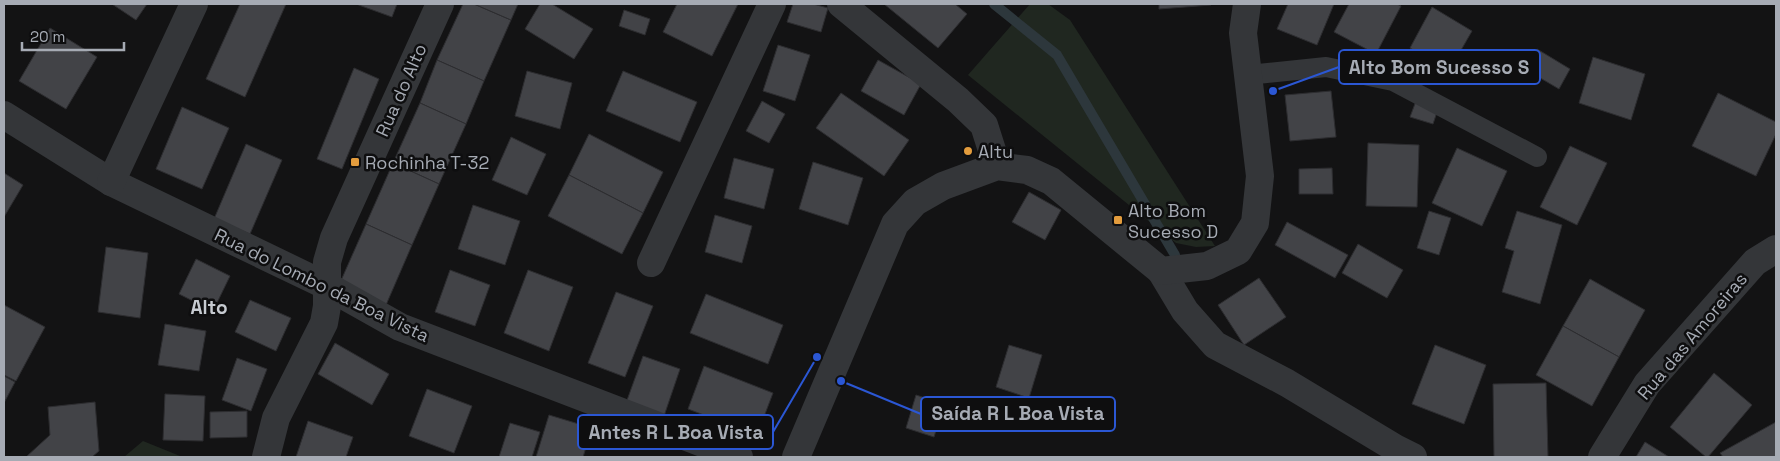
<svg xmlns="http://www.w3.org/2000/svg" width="1780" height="461" font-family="'Space Grotesk',sans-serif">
  <rect width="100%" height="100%" fill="#131314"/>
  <g fill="#202720">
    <path d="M1030,4H1048L1070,20L1215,246L1196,247L1176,243L968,75Z"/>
    <path d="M143,441L180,456L181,457H124Z"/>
  </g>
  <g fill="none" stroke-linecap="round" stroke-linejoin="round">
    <path stroke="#2d373c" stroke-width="10" d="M994,4L1057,55L1175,255"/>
  </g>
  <g fill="#424347" stroke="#2d2d30">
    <path d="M112,4H147L136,20Z"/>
    <path d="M240,4H286L245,97L206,79Z"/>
    <path d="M356,4H397L392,17Z"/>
    <path d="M463,4H474L511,20L484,81L437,60Z"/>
    <path d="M474,4H518L511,20Z"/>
    <path d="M540,4H552L593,29L574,59L525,29Z"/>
    <path d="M677,4H738L712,56L663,32Z"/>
    <path d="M793,4H813L828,8L821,32L787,22Z"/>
    <path d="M884,4H955L967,14L938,48Z"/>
    <path d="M1159,4H1211V5L1159,9Z"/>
    <path d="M1288,4H1334L1317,45L1277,29Z"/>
    <path d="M1349,4H1397L1401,6L1376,54L1334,32Z"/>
    <path d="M1432,7L1472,31L1449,71L1410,48Z"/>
    <path d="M624,10L650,19L645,35L619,26Z"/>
    <path d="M50,28L97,57L66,109L19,81Z"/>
    <path d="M778,45L810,55L795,101L763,91Z"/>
    <path d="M1537,49L1570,69L1559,89L1525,69Z"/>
    <path d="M1593,57L1645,74L1631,120L1579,103Z"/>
    <path d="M437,60L484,81L466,124L420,103Z"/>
    <path d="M878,60L921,84L904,115L861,91Z"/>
    <path d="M354,68L379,79L342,169L317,159Z"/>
    <path d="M527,71L572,83L560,129L515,116Z"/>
    <path d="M623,71L697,102L680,142L606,111Z"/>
    <path d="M1331,91L1336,137L1290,141L1285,95Z"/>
    <path d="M841,93L909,140L884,176L816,128Z"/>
    <path d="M1718,93L1776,122V134L1756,176L1692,146Z"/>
    <path d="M762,101L785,114L769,143L746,131Z"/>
    <path d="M1416,101L1438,109L1433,124L1410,117Z"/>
    <path d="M420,103L466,124L439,184L393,163Z"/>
    <path d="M182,107L229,128L202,189L156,169Z"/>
    <path d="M589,134L663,172L643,213L569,175Z"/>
    <path d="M511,137L546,154L527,195L492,180Z"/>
    <path d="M1368,143L1419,145L1417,207L1366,206Z"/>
    <path d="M246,144L282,160L250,234L214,219Z"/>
    <path d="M1570,146L1607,163L1577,225L1540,207Z"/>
    <path d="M1457,148L1507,171L1482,226L1432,203Z"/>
    <path d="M734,158L774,169L764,209L724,198Z"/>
    <path d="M813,162L863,178L848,225L799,209Z"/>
    <path d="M393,163L439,184L412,245L366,224Z"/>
    <path d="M1332,168L1333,194H1299V169Z"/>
    <path d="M4,173L23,185L4,217Z"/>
    <path d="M569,175L643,213L622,254L548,216Z"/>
    <path d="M1029,192L1061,210L1045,240L1012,222Z"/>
    <path d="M473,205L520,221L505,265L458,249Z"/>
    <path d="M1429,211L1451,218L1439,255L1417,248Z"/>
    <path d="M1517,211L1562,225L1540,304L1502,292L1514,251L1505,248Z"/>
    <path d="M715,215L752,226L742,263L705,252Z"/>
    <path d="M1287,222L1348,255L1335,278L1275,245Z"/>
    <path d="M366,224L412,245L386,305L339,285Z"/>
    <path d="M1358,244L1403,270L1387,298L1342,273Z"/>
    <path d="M106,247L148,253L140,318L98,312Z"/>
    <path d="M196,259L230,276L213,311L179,294Z"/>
    <path d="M450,270L490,285L475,326L435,312Z"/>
    <path d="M528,270L573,287L549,351L504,333Z"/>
    <path d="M1259,278L1286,317L1244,345L1218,305Z"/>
    <path d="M1590,279L1645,310L1619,357L1563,326Z"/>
    <path d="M616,292L653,306L625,377L588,363Z"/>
    <path d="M706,294L783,325L768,364L690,333Z"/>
    <path d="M250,300L291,318L276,351L235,332Z"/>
    <path d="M4,305L45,327L16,381L4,375Z"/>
    <path d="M165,324L206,331L199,371L158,365Z"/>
    <path d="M1563,326L1619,357L1592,406L1536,375Z"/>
    <path d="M335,343L389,374L372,405L318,374Z"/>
    <path d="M1009,345L1042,355L1029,398L996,387Z"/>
    <path d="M1435,345L1486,365L1464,424L1412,404Z"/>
    <path d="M643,356L680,369L664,416L626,403Z"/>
    <path d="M237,358L267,369L251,411L222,400Z"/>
    <path d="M704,366L773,393L757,435L688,409Z"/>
    <path d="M1714,373L1752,405L1708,457H1706L1670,427Z"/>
    <path d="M4,376L15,382L4,403Z"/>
    <path d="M1546,383L1548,457H1494L1493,384Z"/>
    <path d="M427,389L472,406L454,453L409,436Z"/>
    <path d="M165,394L205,396L203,441L163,440Z"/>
    <path d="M916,395L944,404L934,437L906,428Z"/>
    <path d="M95,402L99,451L92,457H26L50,435L48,407Z"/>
    <path d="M247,411V437L210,438V412Z"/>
    <path d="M549,415L592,428L583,457H536Z"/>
    <path d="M308,421L353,437L346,457H296Z"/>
    <path d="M1776,422V457H1723L1720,453Z"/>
    <path d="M510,423L540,432L532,457H499Z"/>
    <path d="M1645,442L1669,457H1636Z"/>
  </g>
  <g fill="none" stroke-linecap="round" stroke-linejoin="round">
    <path stroke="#343639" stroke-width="20" d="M1248,75L1326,67L1393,81L1537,157"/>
    <g stroke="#343639" stroke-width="28">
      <path d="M4,115L111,182L327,286L400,327L739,457"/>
      <path d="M111,182L194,4"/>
      <path d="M651,263L772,4"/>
      <path d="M1161,271L1185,311L1215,345L1287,383L1395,448L1413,457"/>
      <path d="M266,457L276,418L324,323L327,306V262L334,238L440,4"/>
      <path d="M1602,457L1647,384L1755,262L1776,249"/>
    </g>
    <g stroke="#343639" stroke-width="28">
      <path d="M841,4L958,100L984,125L997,166"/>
      <path d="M796,457L895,224L915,202L943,186L997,166L1027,170L1051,181L1161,271L1207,266L1238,251L1255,223L1260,176L1243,33L1247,4"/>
    </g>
  </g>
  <g fill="#e39c3d" stroke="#0e0e0f" stroke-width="2">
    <circle cx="968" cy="151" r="5"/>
    <rect x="350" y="157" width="10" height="10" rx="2.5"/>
    <rect x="1113" y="215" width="10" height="10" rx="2.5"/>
  </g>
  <g text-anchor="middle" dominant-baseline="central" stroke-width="5" stroke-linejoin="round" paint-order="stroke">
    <g font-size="18" fill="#a6abb4" stroke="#0e0e0f">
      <text transform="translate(401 90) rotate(-66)">Rua do Alto</text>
      <text transform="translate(322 285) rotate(26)">Rua do Lombo da Boa Vista</text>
      <text transform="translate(1692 336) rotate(-50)">Rua das Amoreiras</text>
    </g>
    <g font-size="18" fill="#a6abb4" stroke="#0e0e0f" text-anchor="start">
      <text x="978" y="151">Altu</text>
      <text x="365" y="162">Rochinha T-32</text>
      <text x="1128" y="210">Alto Bom<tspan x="1128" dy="21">Sucesso D</tspan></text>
    </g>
    <g font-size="19" font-weight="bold" fill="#c6cad0" stroke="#0e0e0f">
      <text x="209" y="307">Alto</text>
    </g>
  </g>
  <path fill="none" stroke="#2b57d4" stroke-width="2" d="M1273 91L1339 67M841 381L921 414M817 357L773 432"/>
  <g fill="#2b57d4" stroke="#0e0e0f" stroke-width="2">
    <circle cx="1273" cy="91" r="5"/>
    <circle cx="841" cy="381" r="5"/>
    <circle cx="817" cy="357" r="5"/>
  </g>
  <g fill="#0e0e0f" stroke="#2b57d4" stroke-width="2">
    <rect x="1339" y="50" width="201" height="34" rx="5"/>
    <rect x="921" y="397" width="194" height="34" rx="5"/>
    <rect x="578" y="415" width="195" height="34" rx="5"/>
  </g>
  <g font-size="19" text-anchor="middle" font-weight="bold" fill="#a6abb4">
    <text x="1439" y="74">Alto Bom Sucesso S</text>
    <text x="1018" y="420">Saída R L Boa Vista</text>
    <text x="676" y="439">Antes R L Boa Vista</text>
  </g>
  <rect width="1780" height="461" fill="none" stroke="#a6abb4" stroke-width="10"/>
  <path d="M22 42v8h102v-8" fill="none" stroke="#a6abb4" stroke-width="2.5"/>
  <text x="30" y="42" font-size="15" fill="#a6abb4" stroke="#0e0e0f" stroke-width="4" paint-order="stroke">20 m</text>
</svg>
